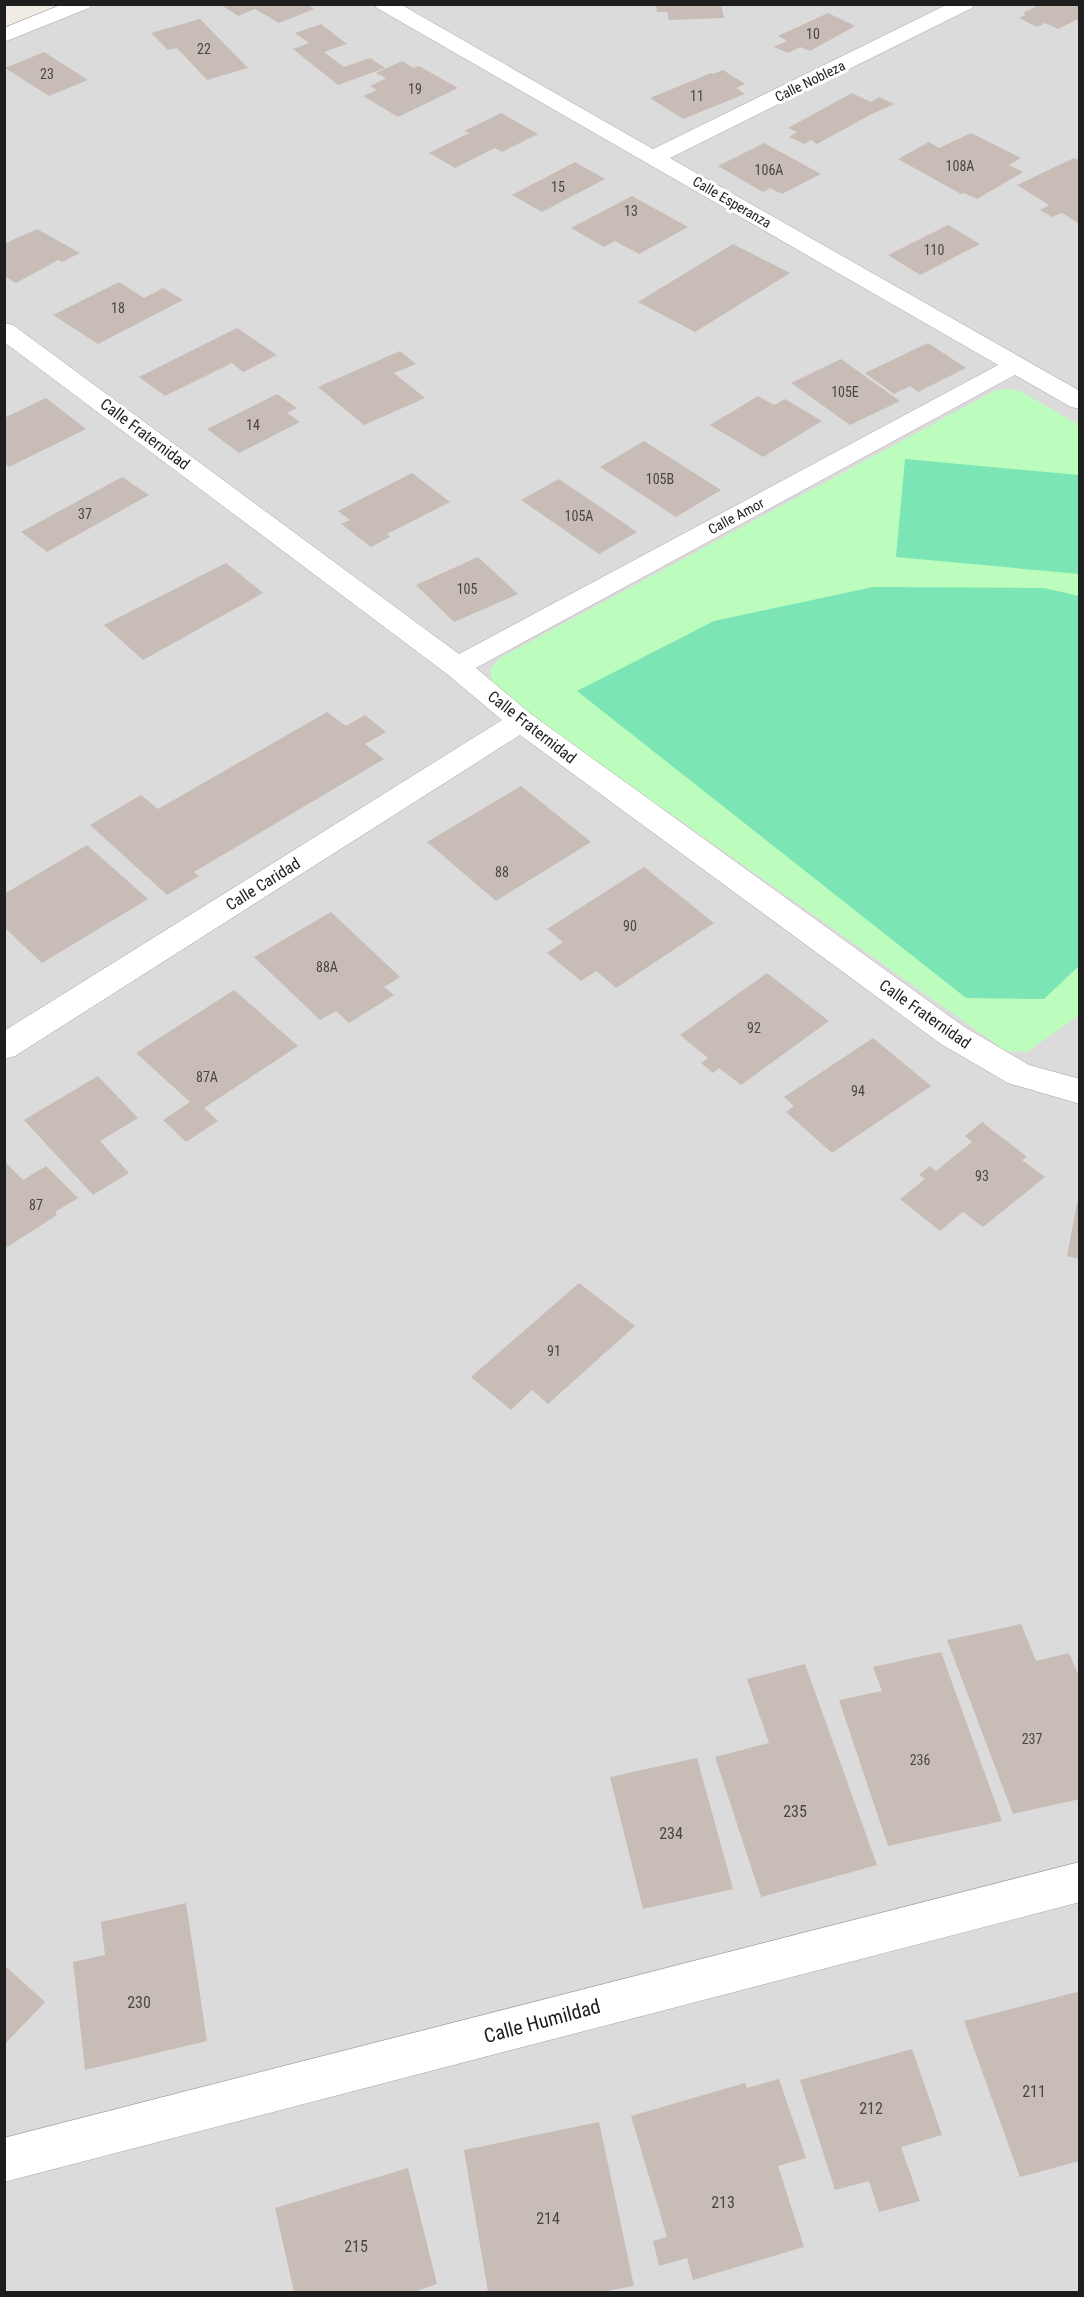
<svg xmlns="http://www.w3.org/2000/svg" width="1084" height="2297" font-family="'Roboto Condensed',sans-serif">
  <rect width="100%" height="100%" fill="#f0ebe3"/>
  <path fill="#dcdbdb" d="M88,4L1079,5V2292H5V39Z"/>
  <path fill="#bcfdbd" d="M1009,389L1020,391L1079,425V1015L1027,1052L1006,1051L497,691L491,682V668L500,658L996,390Z"/>
  <g fill="#7be5b5">
    <path d="M905,459L1079,475V574L896,557Z"/>
    <path d="M873,587L1044,588L1079,596V966L1044,999L966,998L577,691L714,621Z"/>
  </g>
  <g fill="#c8bcb6">
    <path d="M220,4H307L314,9L279,23L255,9L238,16Z"/>
    <path d="M656,4H721L724,18L669,20L667,12H657Z"/>
    <path d="M1041,4H1080V18L1058,29L1045,23L1037,27L1019,18L1026,15L1023,13Z"/>
    <path d="M828,13L855,26L810,51L800,47L788,53L774,47L787,41L778,36Z"/>
    <path d="M200,19L248,68L207,80L177,48L168,50L151,33Z"/>
    <path d="M321,24L347,44L324,52L344,67L370,58L385,68L338,85L293,49L309,43L295,33Z"/>
    <path d="M44,52L88,80L49,96L5,68Z"/>
    <path d="M402,61L413,68L419,66L458,88L398,117L363,96L377,90L370,86L386,78L376,73Z"/>
    <path d="M723,70L745,84L736,88L745,94L683,119L650,98L711,73L713,74Z"/>
    <path d="M852,93L871,102L879,97L894,104L872,114L817,144L811,140L804,144L789,137L797,132L788,128Z"/>
    <path d="M501,113L538,134L502,152L495,148L455,168L429,153L469,133L464,131Z"/>
    <path d="M971,133L1021,158L1009,165L1023,172L977,199L964,193L961,194L898,159L929,142L939,148Z"/>
    <path d="M764,143L821,174L782,194L770,188L763,192L718,166Z"/>
    <path d="M1074,158L1080,161V224L1062,213L1052,217L1040,210L1049,205L1017,185Z"/>
    <path d="M575,162L605,179L542,212L512,195Z"/>
    <path d="M632,196L688,227L639,254L615,241L604,247L571,228Z"/>
    <path d="M948,225L980,244L920,275L888,255Z"/>
    <path d="M37,229L80,253L62,262L58,260L16,283L4,276V244Z"/>
    <path d="M733,244L790,273L695,332L638,302Z"/>
    <path d="M119,282L144,298L163,288L183,300L98,344L53,315Z"/>
    <path d="M237,328L277,355L243,372L232,363L165,396L139,377Z"/>
    <path d="M928,343L966,368L918,392L910,386L894,394L865,373Z"/>
    <path d="M400,351L416,364L394,373L425,398L364,425L318,387Z"/>
    <path d="M841,359L900,401L850,425L791,383Z"/>
    <path d="M277,394L297,408L287,413L300,422L239,453L207,429Z"/>
    <path d="M758,396L774,405L785,399L822,421L763,457L710,425Z"/>
    <path d="M46,398L86,429L9,467L4,463V418Z"/>
    <path d="M644,441L721,490L676,517L600,467Z"/>
    <path d="M412,473L450,502L387,534L390,537L371,547L341,524L350,520L338,511Z"/>
    <path d="M122,477L149,495L47,552L21,532Z"/>
    <path d="M559,479L637,532L599,554L521,500Z"/>
    <path d="M478,557L518,594L454,622L416,585Z"/>
    <path d="M226,563L263,593L143,660L104,625Z"/>
    <path d="M327,712L346,726L365,715L386,732L365,744L384,759L194,872L199,876L167,895L90,825L141,795L158,809Z"/>
    <path d="M521,786L591,842L496,901L427,842Z"/>
    <path d="M87,845L148,899L42,963L4,927V894Z"/>
    <path d="M644,867L714,923L616,988L596,971L581,981L547,953L563,942L547,929Z"/>
    <path d="M331,912L400,977L384,987L394,995L349,1023L336,1011L320,1020L254,957Z"/>
    <path d="M767,973L829,1021L741,1085L719,1068L713,1073L701,1063L708,1058L680,1035Z"/>
    <path d="M234,990L298,1046L204,1108L218,1121L186,1142L163,1120L190,1102L136,1053Z"/>
    <path d="M873,1038L931,1086L832,1153L786,1112L794,1106L784,1097Z"/>
    <path d="M98,1076L138,1118L100,1141L129,1173L93,1195L24,1120Z"/>
    <path d="M982,1122L1027,1157L1022,1160L1045,1177L983,1227L963,1212L940,1231L900,1199L925,1179L919,1175L930,1166L936,1171L972,1142L965,1136Z"/>
    <path d="M4,1161L23,1180L46,1166L78,1198L55,1212L57,1215L4,1249Z"/>
    <path d="M1077,1203L1080,1204V1259L1067,1256Z"/>
    <path d="M579,1283L635,1326L548,1404L532,1390L511,1410L471,1377Z"/>
    <path d="M1021,1624L1036,1661L1069,1653L1080,1679V1799L1013,1814L947,1640Z"/>
    <path d="M941,1652L1002,1821L888,1846L839,1700L882,1691L873,1667Z"/>
    <path d="M805,1664L877,1865L761,1897L715,1757L769,1743L747,1679Z"/>
    <path d="M697,1758L733,1889L643,1909L610,1777Z"/>
    <path d="M186,1903L207,2041L85,2070L73,1962L105,1955L101,1922Z"/>
    <path d="M4,1965L45,2002L4,2045Z"/>
    <path d="M1077,1992L1080,1997V2161L1020,2177L964,2021Z"/>
    <path d="M912,2049L942,2135L901,2147L920,2201L879,2212L869,2181L835,2190L800,2080Z"/>
    <path d="M779,2079L806,2158L778,2166L804,2247L693,2280L687,2258L659,2266L653,2241L667,2237L631,2116L745,2083L747,2088Z"/>
    <path d="M599,2122L634,2286L602,2292H488L464,2150Z"/>
    <path d="M408,2168L437,2284L414,2292H294L275,2208Z"/>
  </g>
  <g fill="none" stroke-linecap="round" stroke-linejoin="round">
    <defs>
      <g id="minor">
        <path d="M63,4H92L89,8L4,42V28Z"/>
        <path d="M374,4H400L653,149L948,4H975L972,8L670,158L1080,391V409L1071,407L1015,375L476,668L531,714L963,1026L1029,1065L1080,1079V1104L1008,1083L941,1044L520,735L15,1056L4,1059V1031L502,720L447,674L4,342V323L13,325L459,654L998,365L377,8Z"/>
        <path d="M1080,1862V1902L4,2182V2138Z"/>
      </g>
    </defs>
    <use href="#minor" stroke="#a5a5a5" stroke-width="1"/>
    <use href="#minor" fill="#fff" fill-rule="evenodd"/>
  </g>
  <g text-anchor="middle" dominant-baseline="central" stroke-width="6" stroke-linejoin="round" paint-order="stroke">
    <g font-size="14" fill="#484644">
      <text x="813" y="34">10</text>
      <text x="204" y="49">22</text>
      <text x="47" y="74">23</text>
      <text x="415" y="89">19</text>
      <text x="697" y="96">11</text>
      <text x="960" y="166">108A</text>
      <text x="769" y="170">106A</text>
      <text x="558" y="187">15</text>
      <text x="631" y="211">13</text>
      <text x="934" y="250">110</text>
      <text x="118" y="308">18</text>
      <text x="845" y="392">105E</text>
      <text x="253" y="425">14</text>
      <text x="660" y="479">105B</text>
      <text x="85" y="514">37</text>
      <text x="579" y="516">105A</text>
      <text x="467" y="589">105</text>
      <text x="502" y="872">88</text>
      <text x="630" y="926">90</text>
      <text x="327" y="967">88A</text>
      <text x="754" y="1028">92</text>
      <text x="207" y="1077">87A</text>
      <text x="858" y="1091">94</text>
      <text x="982" y="1176">93</text>
      <text x="36" y="1205">87</text>
      <text x="554" y="1351">91</text>
      <text x="1032" y="1739">237</text>
      <text x="920" y="1760">236</text>
    </g>
    <g font-size="14" fill="#1e1e1e" stroke="#fff">
      <text transform="translate(810 81) rotate(-26)">Calle Nobleza</text>
      <text transform="translate(732 202) rotate(30)">Calle Esperanza</text>
      <text transform="translate(736 516) rotate(-28)">Calle Amor</text>
    </g>
    <g font-size="16" fill="#1e1e1e" stroke="#fff">
      <text transform="translate(145 434) rotate(37)">Calle Fraternidad</text>
      <text transform="translate(532 727) rotate(38)">Calle Fraternidad</text>
      <text transform="translate(263 884) rotate(-32)">Calle Caridad</text>
      <text transform="translate(925 1014) rotate(35)">Calle Fraternidad</text>
    </g>
    <g font-size="16" fill="#484644">
      <text x="795" y="1811">235</text>
      <text x="671" y="1833">234</text>
      <text x="139" y="2002">230</text>
      <text x="1034" y="2091">211</text>
      <text x="871" y="2108">212</text>
      <text x="723" y="2202">213</text>
      <text x="548" y="2218">214</text>
      <text x="356" y="2246">215</text>
    </g>
    <g font-size="20" fill="#1e1e1e" stroke="#fff">
      <text transform="translate(542 2021) rotate(-15)">Calle Humildad</text>
    </g>
  </g>
  <rect width="1084" height="2297" fill="none" stroke="#1e1e1e" stroke-width="12"/>
</svg>
